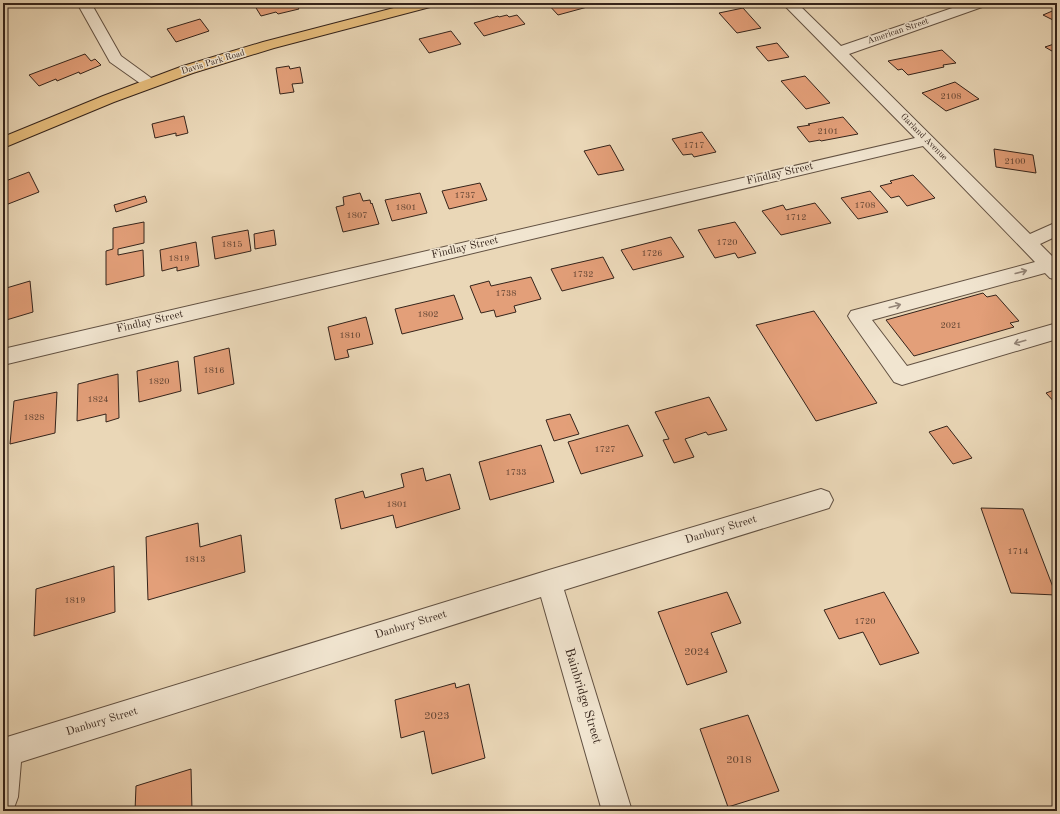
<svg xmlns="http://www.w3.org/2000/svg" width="1060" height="814" font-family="'Old Standard TT',serif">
  <rect width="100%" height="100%" fill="#ead7b7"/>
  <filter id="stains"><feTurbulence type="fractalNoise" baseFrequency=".005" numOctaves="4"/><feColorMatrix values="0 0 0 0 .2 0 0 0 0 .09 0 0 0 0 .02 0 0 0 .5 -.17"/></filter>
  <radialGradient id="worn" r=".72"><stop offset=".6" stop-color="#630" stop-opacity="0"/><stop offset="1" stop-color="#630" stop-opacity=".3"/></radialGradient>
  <g fill="#e39f79" stroke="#35241b">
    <path d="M253,3H309L297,6L299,9L278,14L276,12L261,16Z"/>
    <path d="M547,3H602L558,15Z"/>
    <path d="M743,8L761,28L737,33L719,13Z"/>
    <path d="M1057,9V22L1043,15Z"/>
    <path d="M507,15L509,17L517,15L525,24L484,36L474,23L498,16L499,17Z"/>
    <path d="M200,19L209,31L176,42L167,29Z"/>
    <path d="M451,31L461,44L429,53L419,39Z"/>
    <path d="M777,43L789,57L768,61L756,47Z"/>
    <path d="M1057,43V54L1045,47Z"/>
    <path d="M942,50L956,63L943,65L944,67L908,75L902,69L898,70L888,61Z"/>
    <path d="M85,54L91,61L95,59L101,65L80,74L79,72L57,81L56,79L39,86L29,75Z"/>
    <path d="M289,66L290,69L300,67L303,83L292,84L294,92L280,94L276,68Z"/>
    <path d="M805,76L830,103L806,109L781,81Z"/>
    <path d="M955,82L979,99L946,111L922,93Z"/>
    <path d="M184,116L188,133L176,136V133L155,138L152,124Z"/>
    <path d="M843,117L858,134L821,141L820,140L809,142L797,127L810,125L808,124Z"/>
    <path d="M702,132L716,152L694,157L692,154L683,155L672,139Z"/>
    <path d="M610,145L624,170L598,175L584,151Z"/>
    <path d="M994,149L1033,155L1036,173L996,167Z"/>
    <path d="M29,172L39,192L3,206V182Z"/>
    <path d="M913,175L935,198L907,206L899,196L891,198L880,186L892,183L890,181Z"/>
    <path d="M480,183L487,200L449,209L442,191Z"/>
    <path d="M870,191L888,212L858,219L841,198Z"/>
    <path d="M360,193L363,201L370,200L371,204L372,203L379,224L343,232L336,207L344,205L343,197Z"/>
    <path d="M420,193L427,213L392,221L385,200Z"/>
    <path d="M145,196L147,202L116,212L114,205Z"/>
    <path d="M815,203L831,223L781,235L762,211L783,205L786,210Z"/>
    <path d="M144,222V243L118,249V255L143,250L144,276L106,285V251L113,249V228Z"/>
    <path d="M735,222L756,253L738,258L735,253L715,258L698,230Z"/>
    <path d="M248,230L251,251L215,259L212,237Z"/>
    <path d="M274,230L276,245L255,249L254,234Z"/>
    <path d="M671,237L684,257L633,270L621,250Z"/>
    <path d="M196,242L199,266L177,271V267L162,271L160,250Z"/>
    <path d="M603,257L614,278L562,291L551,269Z"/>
    <path d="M531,277L541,299L514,306L516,312L496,317L494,310L481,313L470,286L489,281L491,286Z"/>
    <path d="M30,281L33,312L3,321V289Z"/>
    <path d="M983,293L987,297L996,295L1019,321L1010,323L1014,327L914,356L886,320Z"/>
    <path d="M454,295L463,319L402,334L395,309Z"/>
    <path d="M814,311L877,403L816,421L756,325Z"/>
    <path d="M366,317L373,344L347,350L349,357L335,360L328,327Z"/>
    <path d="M229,348L234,384L198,394L194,357Z"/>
    <path d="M178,361L181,391L139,402L137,371Z"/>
    <path d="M118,374L119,418L106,422V414L77,421L78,384Z"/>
    <path d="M1057,389V405L1046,393Z"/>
    <path d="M57,392L55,433L10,444L14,401Z"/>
    <path d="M709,397L727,430L708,435L706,432L685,439L694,457L674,463L663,440L669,439L655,412Z"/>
    <path d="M570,414L579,434L554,441L546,420Z"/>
    <path d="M628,425L643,456L581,474L568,442Z"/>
    <path d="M947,426L972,458L953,464L929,432Z"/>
    <path d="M541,445L554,482L490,500L479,462Z"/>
    <path d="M423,468L426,481L450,474L460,509L396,528L393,515L341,529L335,499L363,491L365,498L404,487L401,474Z"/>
    <path d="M981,508L1023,509L1056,595L1011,593Z"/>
    <path d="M198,523L200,547L241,535L245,572L148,600L146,537Z"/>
    <path d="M114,566L115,612L34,636L36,589Z"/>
    <path d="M727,592L741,623L711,633L727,672L687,685L658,612Z"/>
    <path d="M884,592L919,653L880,665L863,632L839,639L824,610Z"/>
    <path d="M455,683L456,688L469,684L485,758L432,774L424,731L401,738L395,700Z"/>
    <path d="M748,715L779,791L728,807L700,729Z"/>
    <path d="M191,769L192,811H135L136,786Z"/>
  </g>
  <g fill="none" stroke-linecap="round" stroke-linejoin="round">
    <defs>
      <g id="minor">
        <path d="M77,3H91L121,56L154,80L157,83L154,86L149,88L144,86L110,62Z"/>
        <path d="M782,3H797L841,46L967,3H987L985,6L849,54L1030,234L1057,222V236L1040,244L1057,261V280L1050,278L1045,273L872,320L907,366L1057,323V339L902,385L894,382L851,321L848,316L851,311L1035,262L923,146L3,365V349L915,138Z"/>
        <path d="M821,489L829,492L833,500L829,508L564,590L632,811H602L541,597L21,762L18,797L14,808L3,811V738L7,737L549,570Z"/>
      </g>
      <path id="major" d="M413,3H436L434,6L274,48L193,73L114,102L3,148V137L103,96L183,66L263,42Z"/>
    </defs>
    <use href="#minor" stroke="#625142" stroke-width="2"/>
    <use href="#major" stroke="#35241b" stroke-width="2"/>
    <use href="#minor" fill="#f1e5d0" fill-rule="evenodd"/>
    <use href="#major" fill="#e5bc7c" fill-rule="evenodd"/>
  </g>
  <defs><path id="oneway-shaft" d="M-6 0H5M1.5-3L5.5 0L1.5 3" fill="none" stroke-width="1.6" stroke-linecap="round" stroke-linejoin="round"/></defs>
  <g stroke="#938476">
    <use href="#oneway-shaft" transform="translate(1021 272) rotate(-15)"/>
    <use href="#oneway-shaft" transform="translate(895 306) rotate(-15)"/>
    <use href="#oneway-shaft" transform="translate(1020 342) rotate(164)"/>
  </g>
  <g text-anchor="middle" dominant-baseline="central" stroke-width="3" stroke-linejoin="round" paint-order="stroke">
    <g font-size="9" fill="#35241b" stroke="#f1e5d0">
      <text transform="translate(898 31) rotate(-19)">American Street</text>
      <text transform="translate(213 62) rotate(-17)">Davis Park Road</text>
      <text transform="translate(924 137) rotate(45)">Garland Avenue</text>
    </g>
    <g font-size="9" fill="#604332">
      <text x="951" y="96">2108</text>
      <text x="828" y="131">2101</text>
      <text x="694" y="145">1717</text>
      <text x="1015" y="161">2100</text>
      <text x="465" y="195">1737</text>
      <text x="865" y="205">1708</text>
      <text x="406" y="207">1801</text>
      <text x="357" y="215">1807</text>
      <text x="796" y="217">1712</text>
      <text x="727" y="242">1720</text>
      <text x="232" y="244">1815</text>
      <text x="652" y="253">1726</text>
      <text x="179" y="258">1819</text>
      <text x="583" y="274">1732</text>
      <text x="506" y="293">1738</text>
      <text x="428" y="314">1802</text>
      <text x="951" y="325">2021</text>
      <text x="350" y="335">1810</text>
      <text x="214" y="370">1816</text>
      <text x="159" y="381">1820</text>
      <text x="98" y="399">1824</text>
      <text x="34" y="417">1828</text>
      <text x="605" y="449">1727</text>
      <text x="516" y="472">1733</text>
      <text x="397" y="504">1801</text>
      <text x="1018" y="551">1714</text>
      <text x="195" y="559">1813</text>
      <text x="75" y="600">1819</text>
      <text x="865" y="621">1720</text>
    </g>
    <g font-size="11" fill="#35241b" stroke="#f1e5d0">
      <text transform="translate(780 174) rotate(-13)">Findlay Street</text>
      <text transform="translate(465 248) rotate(-13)">Findlay Street</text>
      <text transform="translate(150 322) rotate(-13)">Findlay Street</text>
      <text transform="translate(721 530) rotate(-17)">Danbury Street</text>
      <text transform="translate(411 625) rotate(-17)">Danbury Street</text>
      <text transform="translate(102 722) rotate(-17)">Danbury Street</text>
    </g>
    <g font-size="11" fill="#604332">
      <text x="697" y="652">2024</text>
      <text x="437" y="716">2023</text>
      <text x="739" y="760">2018</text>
    </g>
    <g font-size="13" fill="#35241b" stroke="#f1e5d0">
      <text transform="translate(583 696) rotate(73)">Bainbridge Street</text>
    </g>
  </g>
  <rect width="1060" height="814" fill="none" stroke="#ead7b7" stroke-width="16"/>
  <rect x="4" y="4" width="1052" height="806" fill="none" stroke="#35241b" stroke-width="2"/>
  <rect x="8" y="8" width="1044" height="798" fill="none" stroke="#35241b"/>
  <rect width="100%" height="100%" filter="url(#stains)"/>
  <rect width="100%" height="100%" fill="url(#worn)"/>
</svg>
